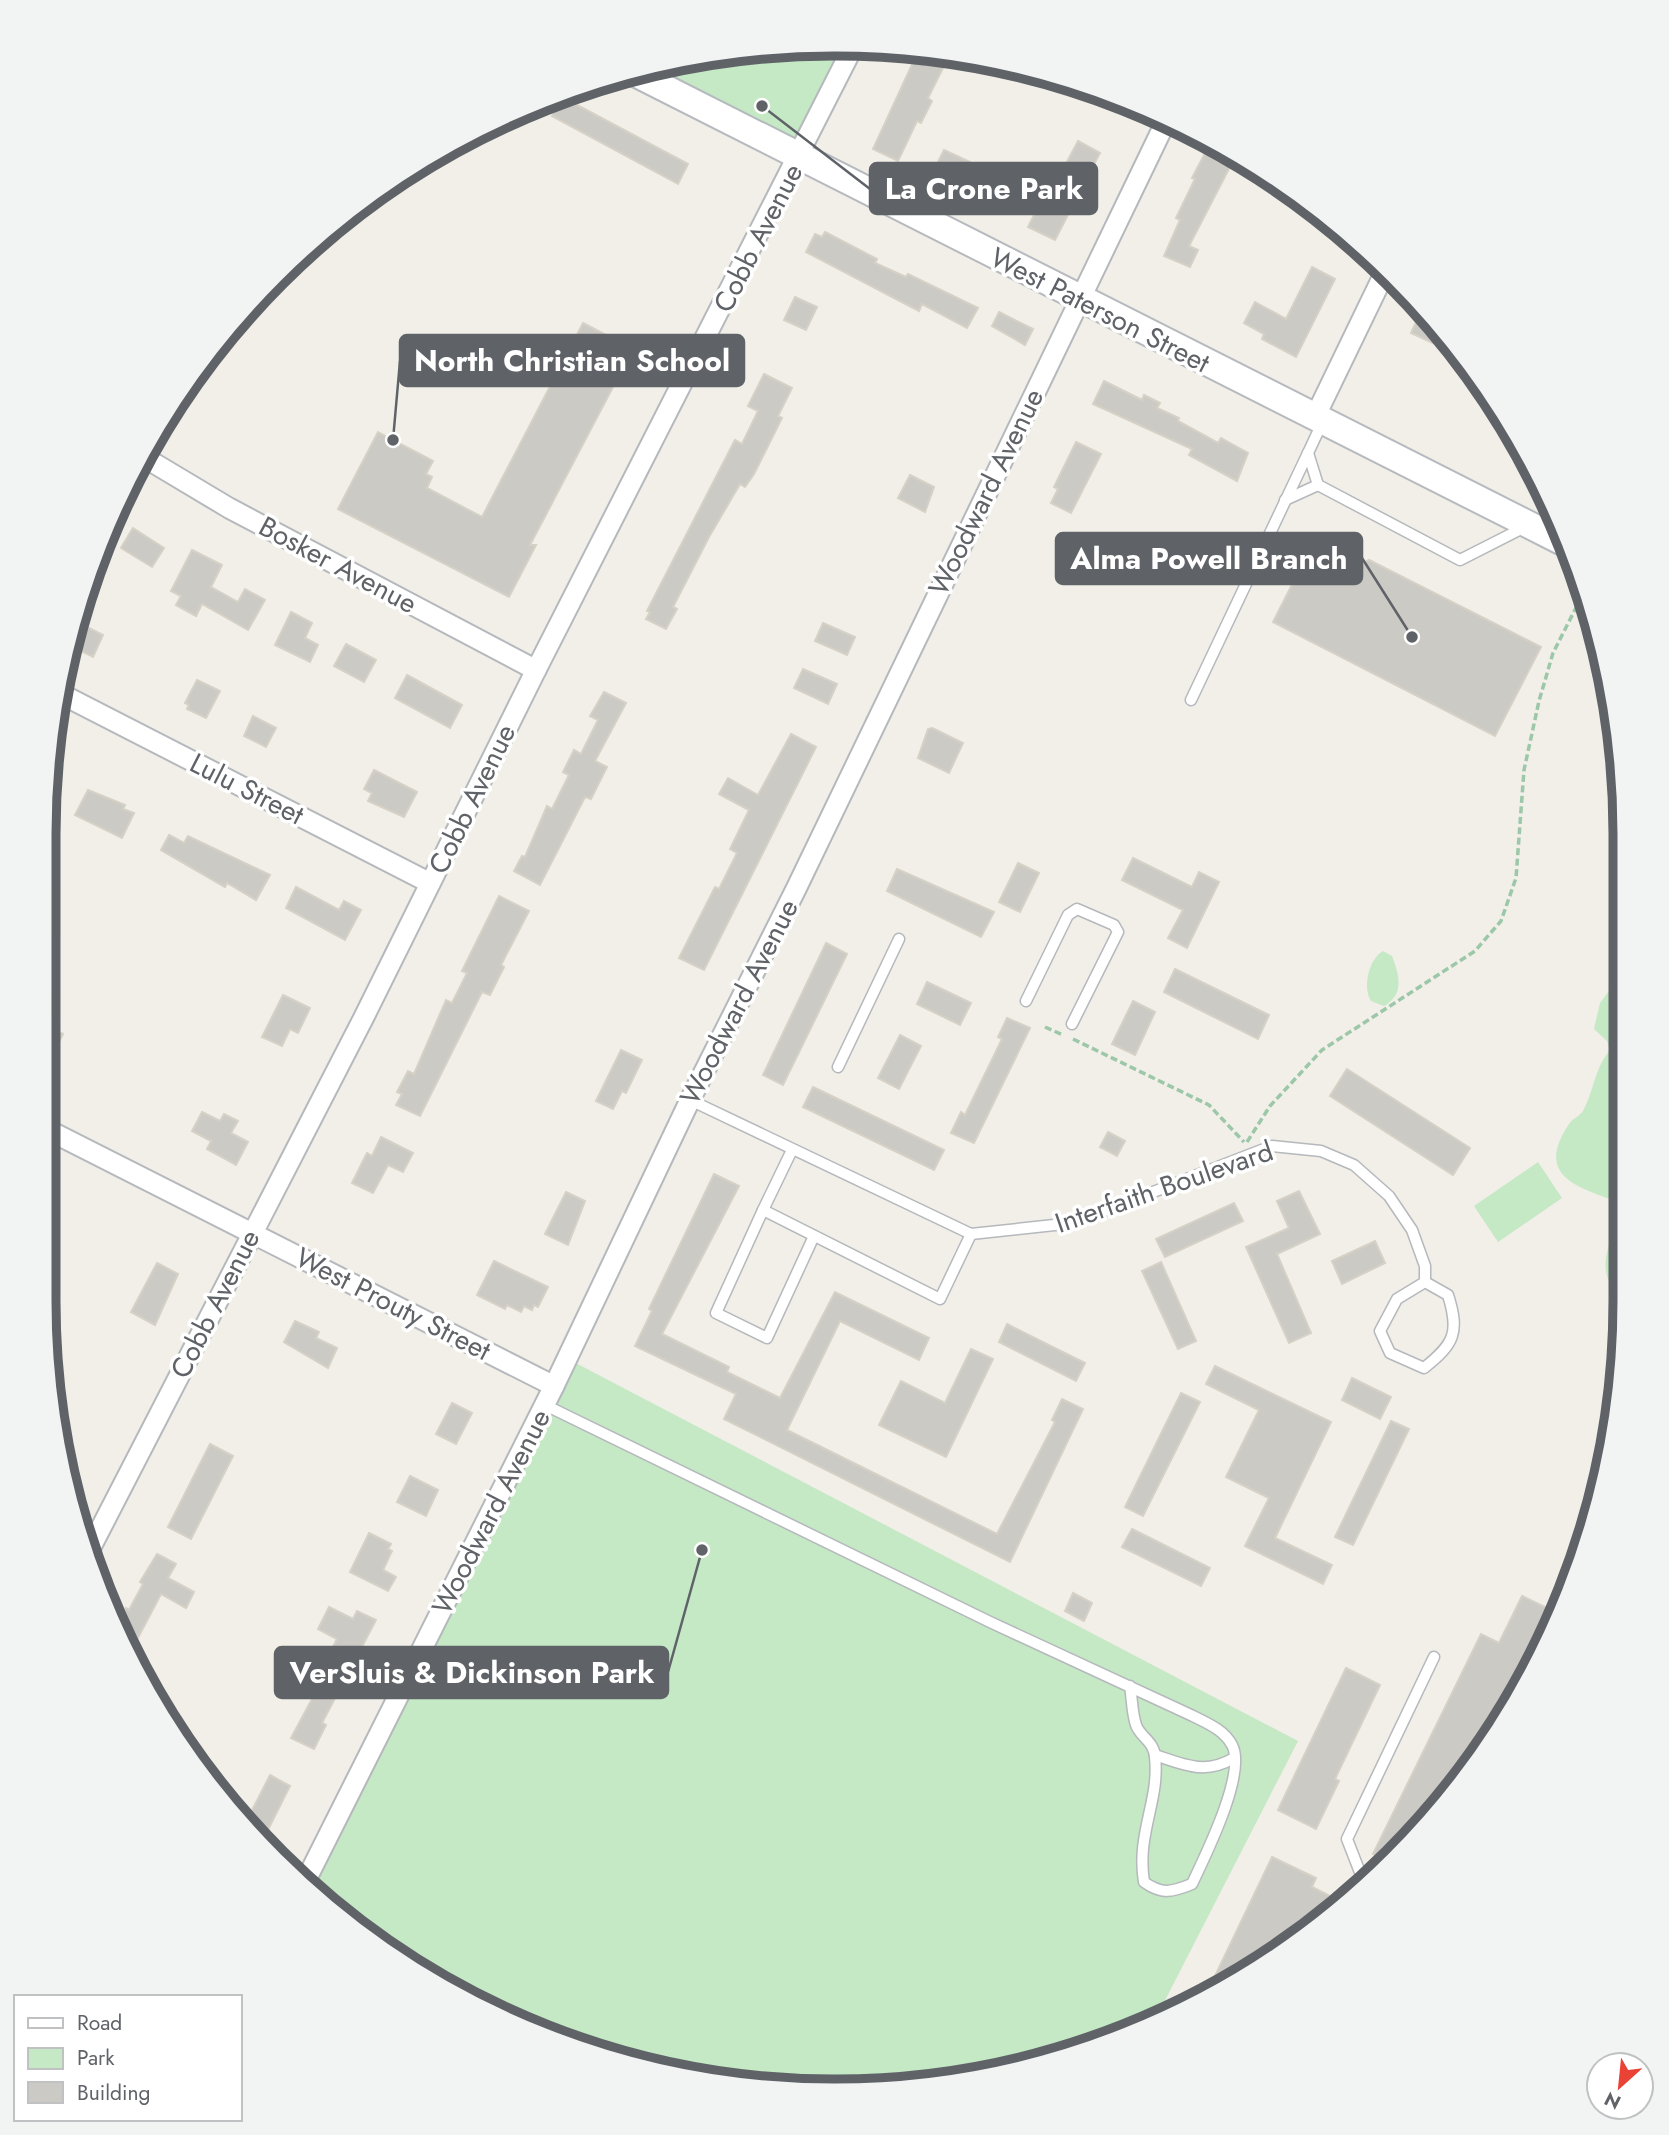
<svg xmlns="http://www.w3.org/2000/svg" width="1669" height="2135" font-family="Jost,sans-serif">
  <rect width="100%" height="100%" fill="#f1efe8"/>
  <g fill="#c5e8c5">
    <path d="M853,47L800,156L635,73L731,51Z"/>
    <path d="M1383,951L1392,956C1399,975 1405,994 1384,1006L1371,1001C1362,987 1369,959 1383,951Z"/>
    <path d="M1624,971L1625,1299C1586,1271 1617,1238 1620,1203C1580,1187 1533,1178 1569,1124C1573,1118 1581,1116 1584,1109C1595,1087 1594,1070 1610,1050L1607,1041L1594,1029L1600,1003Z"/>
    <path d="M1538,1162L1562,1198L1498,1242L1474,1206Z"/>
    <path d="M568,1359L1298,1741L1157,2016L1040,2064L835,2091L630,2064L439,1986L305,1883Z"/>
  </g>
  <g fill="#cccac5" stroke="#d6d1c6" stroke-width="2">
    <path d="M921,52L945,64L928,98L932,101L921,123L917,121L898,161L873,149L915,58L917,59Z"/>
    <path d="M562,97L688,164L678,184L552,116Z"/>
    <path d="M1078,141L1100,153L1055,240L1028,227L1056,171L1061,173Z"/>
    <path d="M1211,142L1235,157L1189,246L1198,250L1190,267L1164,256L1180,220L1176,218L1195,179L1192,178Z"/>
    <path d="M944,150L970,162L960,181L953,178L950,184L937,177L939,172L934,170Z"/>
    <path d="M825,232L877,259L875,263L906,277L908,274L978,308L967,328L922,304L919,311L806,252L815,234L822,237Z"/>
    <path d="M1312,267L1335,279L1296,357L1262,339L1264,334L1244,323L1255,302L1286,319Z"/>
    <path d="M795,297L817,307L806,330L784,320Z"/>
    <path d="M1423,307L1443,332L1437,345L1411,333Z"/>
    <path d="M999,312L1033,329L1025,345L992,326Z"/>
    <path d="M583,323L633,349L530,545H536L509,597L338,509L378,432L433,461L426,474L432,477L427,488L482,517Z"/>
    <path d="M764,374L792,388L778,416L782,418L754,474L745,487L740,484L709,537L673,607L677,609L666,629L646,619L650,612L647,611L735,440L742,444L758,411L748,406Z"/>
    <path d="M1104,381L1142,400L1144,395L1160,403L1157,408L1179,418L1178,421L1218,443L1221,438L1248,453L1237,481L1189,455L1192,449L1093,404Z"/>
    <path d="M1076,442L1101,454L1071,513L1051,503L1058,489L1054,487Z"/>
    <path d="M910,475L934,487L925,512L898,498Z"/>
    <path d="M133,528L164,548L152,567L121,548Z"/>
    <path d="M1304,539H1311L1360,565L1369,560L1541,647L1495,736L1273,622L1305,559L1298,551Z"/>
    <path d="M192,550L222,565L211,587L238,602L245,589L265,600L248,630L202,604L196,616L176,605L181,596L171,591Z"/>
    <path d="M291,612L312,623L305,638L318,645L310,662L275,645Z"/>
    <path d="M77,622L103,635L93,657L73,647Z"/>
    <path d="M823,623L855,637L847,655L815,641Z"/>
    <path d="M346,644L376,660L364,682L334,666Z"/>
    <path d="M803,669L837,684L828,704L794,688Z"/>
    <path d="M407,675L462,705L450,728L395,698Z"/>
    <path d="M197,680L220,691L206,718L187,709L189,705L185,703Z"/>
    <path d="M604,692L626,703L595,761L607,767L591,799L585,797L540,885L514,871L522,856L525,857L547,806L552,809L569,775L563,772L574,750L581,754L598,720L590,716Z"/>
    <path d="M253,716L276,728L266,747L244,736Z"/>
    <path d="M932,728L963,743L949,773L918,758L928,729Z"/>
    <path d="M791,734L816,747L704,970L679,958L715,887L719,889L737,853L730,849L749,810L719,794L728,778L758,795Z"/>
    <path d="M374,770L417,792L404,817L368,801L372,793L364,789Z"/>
    <path d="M88,790L125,805L123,809L134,813L122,838L75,815Z"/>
    <path d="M169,835L184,843L188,836L270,875L256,900L227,883L225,887L161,850Z"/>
    <path d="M1133,858L1192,887L1199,872L1219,882L1187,948L1168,938L1183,910L1122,880Z"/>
    <path d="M1018,863L1039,873L1020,912L999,902Z"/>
    <path d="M897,869L994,912L981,937L887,891Z"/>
    <path d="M296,887L339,910L344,901L361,910L345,940L286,908Z"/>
    <path d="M499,896L529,911L501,965L504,967L490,995L482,992L420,1116L396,1105L402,1094L397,1092L408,1071L414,1074L446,1000L452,1003L467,973L462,971Z"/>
    <path d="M826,943L847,954L783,1085L763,1075Z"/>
    <path d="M1175,969L1269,1015L1258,1039L1164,992Z"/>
    <path d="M927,982L971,1003L960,1025L917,1004Z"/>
    <path d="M283,995L310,1008L298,1033L290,1029L282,1046L262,1037Z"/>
    <path d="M1133,1001L1155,1012L1135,1055L1112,1044Z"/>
    <path d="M1007,1018L1030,1028L974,1143L951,1133L961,1112L965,1115L1002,1039L998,1037Z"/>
    <path d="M45,1025L63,1034L44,1072L45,1045Z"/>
    <path d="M900,1035L921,1046L899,1089L878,1078Z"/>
    <path d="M621,1050L642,1060L626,1093L622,1091L613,1109L596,1101Z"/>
    <path d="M1347,1069L1470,1148L1453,1175L1330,1096Z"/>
    <path d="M813,1087L944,1150L934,1170L803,1107Z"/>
    <path d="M202,1112L220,1121L224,1114L238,1121L231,1133L248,1142L236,1165L207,1149L211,1141L192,1131Z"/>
    <path d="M1108,1132L1125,1141L1117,1156L1100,1147Z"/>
    <path d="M381,1137L413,1153L403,1172L388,1165L373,1193L352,1183L367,1153L372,1156Z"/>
    <path d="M714,1174L739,1186L662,1334L729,1367L727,1372L780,1398L835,1292L929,1338L919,1360L840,1321L787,1430L997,1534L1055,1422L1052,1420L1062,1399L1083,1409L1010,1562L724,1419L736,1394L635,1346L652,1311L649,1309Z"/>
    <path d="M1299,1191L1320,1234L1277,1254L1311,1333L1289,1343L1246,1247L1289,1228L1277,1201Z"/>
    <path d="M566,1192L585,1201L568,1245L545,1234Z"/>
    <path d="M1234,1203L1243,1221L1165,1257L1156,1239Z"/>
    <path d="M1375,1241L1385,1263L1342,1284L1332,1261Z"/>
    <path d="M494,1261L548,1287L538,1307L534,1305L532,1310L524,1306L521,1312L507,1305L505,1309L477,1295Z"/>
    <path d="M1161,1262L1196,1341L1178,1349L1142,1271Z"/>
    <path d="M157,1263L178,1274L155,1325L131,1312Z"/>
    <path d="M295,1321L319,1332L316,1338L337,1348L328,1368L284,1342Z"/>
    <path d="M1007,1324L1085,1363L1076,1381L999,1342Z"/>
    <path d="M971,1349L993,1359L946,1457L879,1425L901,1381L945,1403Z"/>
    <path d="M1215,1366L1331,1422L1275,1538L1332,1565L1323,1584L1245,1546L1269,1498L1226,1477L1259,1410L1206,1384Z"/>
    <path d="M1352,1378L1391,1397L1380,1419L1342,1400Z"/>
    <path d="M1181,1393L1200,1402L1143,1516L1125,1507Z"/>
    <path d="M452,1403L472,1413L456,1444L436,1434Z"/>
    <path d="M1391,1421L1409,1429L1353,1545L1335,1537Z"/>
    <path d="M210,1444L233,1456L191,1539L168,1527Z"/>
    <path d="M410,1476L438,1490L426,1516L397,1502Z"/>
    <path d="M1132,1529L1210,1568L1201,1586L1122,1547Z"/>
    <path d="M369,1533L391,1544L388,1549L392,1551L383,1570L396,1577L388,1591L350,1572Z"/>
    <path d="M157,1554L176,1564L168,1578L194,1592L186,1608L161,1594L131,1651L119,1621L126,1608L129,1610L143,1584L140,1582Z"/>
    <path d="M1073,1593L1092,1603L1084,1621L1065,1611Z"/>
    <path d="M1522,1596L1559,1614L1492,1740L1393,1860L1390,1862L1373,1854L1481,1634L1499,1643Z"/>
    <path d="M329,1607L353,1619L357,1611L376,1620L322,1723L326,1725L314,1749L291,1738L319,1686L314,1684L337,1639L318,1629Z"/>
    <path d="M1346,1668L1380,1685L1335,1779L1339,1781L1316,1829L1278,1810Z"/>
    <path d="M270,1775L290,1786L262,1842L246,1822Z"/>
    <path d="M1272,1857L1316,1878L1312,1887L1332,1897L1325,1912L1302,1930L1293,1926L1284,1944L1232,1984L1215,1976Z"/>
  </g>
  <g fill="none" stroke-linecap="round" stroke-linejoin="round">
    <defs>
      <g id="lane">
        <path d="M1322,423L1308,453L1318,485L1460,560L1525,527"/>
        <path d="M1285,500L1318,485"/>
        <path d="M1191,700L1308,453"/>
        <path d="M1026,1001L1068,915L1077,909L1114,925L1118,932L1072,1024"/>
        <path d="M838,1067L899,939"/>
        <path d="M690,1100L971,1234L1073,1223L1272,1146L1321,1151L1354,1165L1389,1196L1412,1230L1425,1266V1282L1397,1299L1380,1331L1390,1353L1424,1368C1454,1344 1460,1333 1448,1295L1425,1282"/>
        <path d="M792,1150L763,1210L940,1299L971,1234"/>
        <path d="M763,1210L716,1313L767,1338L814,1236"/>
        <path d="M545,1405L990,1622L1193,1716C1207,1723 1224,1730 1232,1745C1247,1773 1205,1856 1192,1884C1172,1892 1162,1895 1144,1882C1136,1834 1160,1800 1155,1757C1154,1741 1140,1737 1136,1725C1132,1713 1132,1698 1130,1686"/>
        <path d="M1155,1755C1185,1765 1205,1775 1234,1758"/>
        <path d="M1369,1879L1361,1875L1347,1839L1434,1657"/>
      </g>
      <g id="street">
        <path d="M1314,419L1385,272"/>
        <path d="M142,456L229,508L536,670"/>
        <path d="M63,695L430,883"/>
        <path d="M44,1128L554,1386"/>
        <path d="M89,1551L363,1019L536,670L853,47"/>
        <path d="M305,1882L554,1386L690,1100L796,889L1167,119"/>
      </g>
      <path id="secondary" d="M635,73L1567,544"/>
    </defs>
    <use href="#lane" stroke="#b5b8bc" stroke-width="13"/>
    <use href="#street" stroke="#b5b8bc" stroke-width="23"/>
    <use href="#secondary" stroke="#b6babf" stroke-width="30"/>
    <g stroke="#9cc7a9" stroke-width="3.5" stroke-dasharray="7 3.5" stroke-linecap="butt">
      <path d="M717,54L737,56L765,49"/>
      <path d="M1045,1027L1063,1035"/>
      <path d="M1073,1039L1209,1105L1244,1142"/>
      <path d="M1247,1142L1270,1106L1322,1050L1475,951L1501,921L1516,878L1524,770L1539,701L1553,653L1585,590"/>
    </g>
    <use href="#lane" stroke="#fff" stroke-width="10"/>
    <use href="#street" stroke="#fff" stroke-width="19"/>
    <use href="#secondary" stroke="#fff" stroke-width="26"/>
  </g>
  <g text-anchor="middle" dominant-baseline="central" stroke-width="7" stroke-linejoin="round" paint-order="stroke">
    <g font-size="28" fill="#5f6368" stroke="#fff">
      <text transform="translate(758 238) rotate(-63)">Cobb Avenue</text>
      <text transform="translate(1100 310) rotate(27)">West Paterson Street</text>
      <text transform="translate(986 492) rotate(-64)">Woodward Avenue</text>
      <text transform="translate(338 565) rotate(28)">Bosker Avenue</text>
      <text transform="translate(247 789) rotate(27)">Lulu Street</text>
      <text transform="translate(472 799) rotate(-64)">Cobb Avenue</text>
      <text transform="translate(739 1002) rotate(-63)">Woodward Avenue</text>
      <text transform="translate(1164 1187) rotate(-19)">Interfaith Boulevard</text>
      <text transform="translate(215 1304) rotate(-63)">Cobb Avenue</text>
      <text transform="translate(393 1304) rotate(27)">West Prouty Street</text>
      <text transform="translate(491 1512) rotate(-63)">Woodward Avenue</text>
    </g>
  </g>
  <path d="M0 0H1669V2135H0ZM834 56H835A778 778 0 0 1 1613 834V1301A778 778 0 0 1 835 2079H834A778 778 0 0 1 56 1301V834A778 778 0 0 1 834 56Z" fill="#f2f3f3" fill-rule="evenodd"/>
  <path fill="none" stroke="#5f6368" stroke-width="9" d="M834 56H835A778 778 0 0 1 1613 834V1301A778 778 0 0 1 835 2079H834A778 778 0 0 1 56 1301V834A778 778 0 0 1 834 56Z"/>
  <path fill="none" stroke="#5f6368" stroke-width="2.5" d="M762 106L870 189M393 440L400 361M1412 637L1362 558M702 1550L668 1672"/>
  <g fill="#5f6368" stroke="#fff" stroke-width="2.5">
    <circle cx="762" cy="106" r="7"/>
    <circle cx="393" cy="440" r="7"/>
    <circle cx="1412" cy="637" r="7"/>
    <circle cx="702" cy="1550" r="7"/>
  </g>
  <g fill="#5f6368" stroke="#5f6368" stroke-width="2.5">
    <rect x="870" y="163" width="227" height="51" rx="7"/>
    <rect x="400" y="335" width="344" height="51" rx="7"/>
    <rect x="1056" y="533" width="306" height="51" rx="7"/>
    <rect x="275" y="1647" width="393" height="51" rx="7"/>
  </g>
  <g font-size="30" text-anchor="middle" font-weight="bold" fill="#fff">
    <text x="984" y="199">La Crone Park</text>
    <text x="572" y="371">North Christian School</text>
    <text x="1209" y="569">Alma Powell Branch</text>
    <text x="472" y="1683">VerSluis &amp; Dickinson Park</text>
  </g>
  <rect x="14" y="1995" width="228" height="126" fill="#ffffff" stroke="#bfc1c3" stroke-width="2"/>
  <rect x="28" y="2018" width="35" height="10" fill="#ffffff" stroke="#bfc1c3" stroke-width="2"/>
  <text x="77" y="2030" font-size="21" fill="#5f6368">Road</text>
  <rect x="28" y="2048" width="35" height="21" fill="#c5e8c5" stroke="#bfc1c3" stroke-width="2"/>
  <text x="77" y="2065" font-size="21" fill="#5f6368">Park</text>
  <rect x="28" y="2082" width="35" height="21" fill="#cccac5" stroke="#bfc1c3" stroke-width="2"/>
  <text x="77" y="2100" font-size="21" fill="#5f6368">Building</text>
  <g transform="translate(1620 2086) rotate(207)"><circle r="33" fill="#ffffff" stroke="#bfc1c3" stroke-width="2"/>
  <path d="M0-5L12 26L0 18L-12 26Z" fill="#ea4335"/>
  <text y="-10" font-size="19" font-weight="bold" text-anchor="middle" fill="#5f6368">N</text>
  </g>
</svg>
